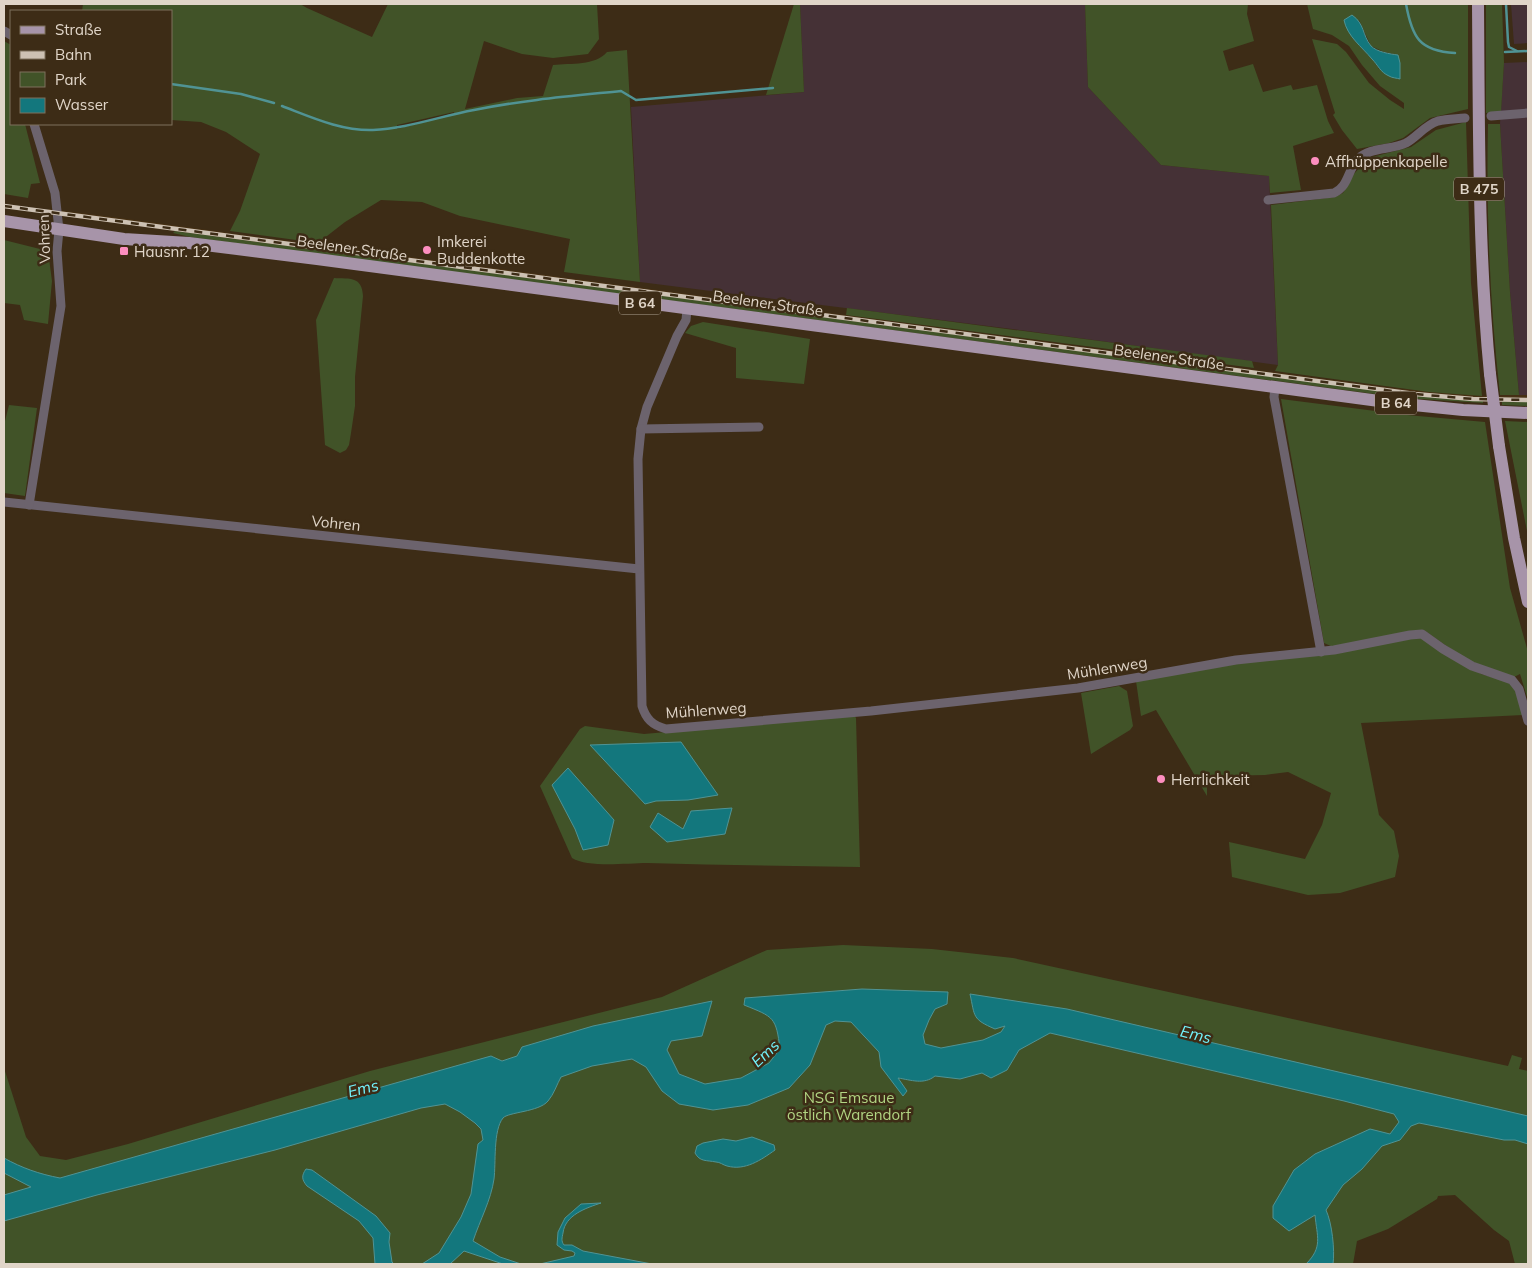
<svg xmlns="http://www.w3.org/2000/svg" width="1532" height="1268" font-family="Mulish,sans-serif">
  <rect width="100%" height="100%" fill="#3d2c16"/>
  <path fill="#473114" d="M48,209L113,217L222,232L1393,388L1481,396L1528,395V402L1465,400L1358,388L48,214Z"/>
  <g fill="#453136">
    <path d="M800,4H1085L1088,87L1161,165L1269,176L1278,365L1012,329L640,282L631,107L804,92Z"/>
    <path d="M1511,4H1528V43L1514,44Z"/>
    <path d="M1528,62V395H1519L1510,292L1500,124L1504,63Z"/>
  </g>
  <g fill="#415328" fill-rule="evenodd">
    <path d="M83,4H284V5L300,4L307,8L372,37L388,4H597L599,39L588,54L553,58L522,54L484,41L465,109L517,98L543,96L553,65C571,63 595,66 607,52L627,50L640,282L564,272L570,239L460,216L422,202L381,200L345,222L318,243L230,231L240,211L260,154L226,132L201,122L171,120V11H82ZM454,112V113L397,129V125Z"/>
    <path d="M794,4H800L804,92L766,95Z"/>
    <path d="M1085,4H1248L1247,14L1254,41L1223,51L1229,71L1253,64L1263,92L1291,85L1293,90L1317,85L1328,121L1334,133L1293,146L1301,190L1270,193L1269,176L1161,165L1088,87Z"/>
    <path d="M1307,4H1468V109L1430,118L1403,138L1389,143L1357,149L1342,130L1333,115L1335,113L1312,39L1337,44L1346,52L1369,83L1390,100L1404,109V103L1380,86L1362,65L1349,46L1332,35L1313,29ZM1359,20L1371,46L1384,52L1398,55L1379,69L1374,61L1354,40Z"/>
    <path d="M1486,4H1502L1504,63L1501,112L1486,113Z"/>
    <path d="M4,41L11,45V124H25L40,183L31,184L28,198L4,194Z"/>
    <path d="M1466,122L1471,283L1482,396L1429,392L1275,371L1278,365L1271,205L1335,197L1343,193L1354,174L1368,158L1411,147L1436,130Z"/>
    <path d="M1488,124H1500L1510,292L1519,395H1500C1490,305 1486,215 1488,124Z"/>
    <path d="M175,231L1358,388L1428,397L1483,401V403L1405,398L190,237L173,233Z"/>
    <path d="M4,240L48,251L52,281L48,324L24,320L20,305L4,303Z"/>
    <path d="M334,278C350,279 362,276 363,296L355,377V406L351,433L349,445L346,450L340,453L325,445L316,320Z"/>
    <path d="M847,308L1252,361L1254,368L846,315Z"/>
    <path d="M703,322L810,339L804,384L736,378V348L685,333L691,326Z"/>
    <path d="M1281,399L1407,415L1485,422L1510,588L1528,652V700L1520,674L1514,677L1469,662L1424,630L1333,647L1324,643Z"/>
    <path d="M1502,401L1528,402V406L1502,405Z"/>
    <path d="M9,405L37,408L25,496L4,493V425Z"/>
    <path d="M1505,421L1528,422V536Z"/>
    <path d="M1420,637L1481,674L1509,682L1515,690L1523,715L1361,723L1379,815L1394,831L1399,856L1395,877L1340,893L1308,895L1232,877L1229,842L1305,859L1322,825L1331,793L1288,772L1265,775L1220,776L1207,787V796L1156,710L1141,716L1136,681L1236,664Z"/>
    <path d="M1119,686L1127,691L1133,726L1130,730L1091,754L1081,693Z"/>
    <path d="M854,715L856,718L860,867C789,866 718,865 647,863C627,863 588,868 572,858L540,786L580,729L585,726L644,734Z"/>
    <path d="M843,945L932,949L1013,958L1508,1066L1512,1055L1522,1058L1519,1069L1528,1071V1264H1515L1509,1241L1494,1230L1455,1195L1438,1196L1437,1199L1388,1229L1357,1241L1353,1264H4V1068L26,1137L40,1156L66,1160L128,1144L370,1071L662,997L767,950Z"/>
  </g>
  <g fill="#13777d" stroke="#509394">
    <path d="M1352,15C1365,24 1362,35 1371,46C1377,52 1390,54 1398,55L1400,63V79C1397,78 1392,78 1389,76C1380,72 1378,65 1372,59C1362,47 1347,36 1344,20Z"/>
    <path d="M681,742L718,795L688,800L656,801L645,804L590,745Z"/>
    <path d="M568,768L614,820L608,845L583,850L575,829L552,785Z"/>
    <path d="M732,808L725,834L667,842L650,827L658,813L683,829L691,811Z"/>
    <path d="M862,989L948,992L947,1004L935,1009L929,1020L923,1035L925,1044L941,1048L983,1040L1001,1032L1005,1026L995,1029C972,1019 975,1017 970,994L1067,1009L1528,1116V1144L1515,1140H1504L1419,1123L1411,1126L1400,1140L1382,1146L1362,1169L1343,1185L1326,1210C1332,1223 1335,1250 1333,1264H1306C1323,1247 1317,1237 1315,1215L1289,1231L1273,1218V1206L1294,1170L1315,1154L1370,1129L1390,1134L1399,1122L1394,1114L1344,1101L1050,1033L1019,1050L1007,1070L991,1078L982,1073L960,1079L935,1076C924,1085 911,1080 898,1078L907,1091L903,1096L881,1067L879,1052L851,1022L835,1021L826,1025L810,1065L789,1088L748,1105L713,1110L679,1104L662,1091L646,1067L632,1059L592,1066L561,1077C557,1084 554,1094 548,1101C539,1112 508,1112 503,1118C493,1130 496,1164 494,1179C491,1200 480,1220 473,1241L500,1257L521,1264H503L464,1251L450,1264H422L439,1253L461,1217L471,1194L478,1144L483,1140L481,1129L475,1123L460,1112L445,1104L421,1108L275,1150L97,1195L4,1221V1195L31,1187L4,1173V1158C22,1168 39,1174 60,1178L491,1056L502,1061L517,1056L522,1047L593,1026L712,1001L702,1036L671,1041L667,1050L679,1074L705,1084L741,1078L769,1063L780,1049C776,1017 774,1017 744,1005L745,998Z"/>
    <path d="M752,1137L774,1145L775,1150C761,1160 745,1171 727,1166C723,1165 720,1162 716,1162C706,1160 700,1162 695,1153L697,1146L703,1143L723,1139L736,1141Z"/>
    <path d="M306,1169L312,1170L376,1216L390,1233L389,1242L392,1262L394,1264H375L373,1238L359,1221L307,1186C302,1180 301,1176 306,1169Z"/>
    <path d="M601,1203C586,1208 565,1215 563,1233C562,1238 561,1241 564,1245H572L583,1251L652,1264H540L574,1256L575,1253L572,1251L564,1250L557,1245L558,1232L565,1218L581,1204Z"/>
  </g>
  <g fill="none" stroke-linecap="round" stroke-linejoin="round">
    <g stroke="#509394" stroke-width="2.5">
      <path d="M1406,4C1412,37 1419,51 1455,53"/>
      <path d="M1506,4L1508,42L1509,47L1517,51"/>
      <path d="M1505,52L1528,51"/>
      <path d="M171,84L241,94L274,103"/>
      <path d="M282,106C311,117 341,131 373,130C405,129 441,116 474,110C523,100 572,96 621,91L636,100L773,88"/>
    </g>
    <g stroke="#6c636d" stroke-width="9">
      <path d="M4,31L11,35"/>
      <path d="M1491,116L1528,113"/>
      <path d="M1268,200L1334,193C1349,186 1347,171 1358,159C1369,147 1392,150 1406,143C1417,137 1425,125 1438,121C1447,119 1456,119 1465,118"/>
      <path d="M687,309L686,320L677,336L647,407L641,429L638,459L642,706C646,719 652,725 666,729L871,711L1078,688L1236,660L1334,650L1410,635L1422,634L1443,649L1472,666L1512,680L1519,689L1528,721"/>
      <path d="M1275,387L1274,397L1321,652"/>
      <path d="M641,429L759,427"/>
      <path d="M4,502L639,569"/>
      <path d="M29,505L61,306L57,251L59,230L55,193L34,124"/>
    </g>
    <g stroke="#a794a9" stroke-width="12">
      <path d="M1478,4C1479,127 1478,251 1490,374"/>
      <path d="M4,221L124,239L189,243L317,259L1394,403L1463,410L1528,413"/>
      <path d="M1499,446L1514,538L1528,602"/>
    </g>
    <defs>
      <path id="rail" d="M4,206L1415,394L1473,399L1528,400"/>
    </defs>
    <use href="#rail" stroke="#cdc1b3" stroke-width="4.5"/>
    <use href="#rail" stroke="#3d2c16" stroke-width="2.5" stroke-dasharray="8" stroke-linecap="butt"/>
    <path stroke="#a794a9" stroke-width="12" d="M1490,374L1499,446"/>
  </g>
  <g fill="#fd8ebf" stroke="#3d2c16" stroke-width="2">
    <circle cx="1315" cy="161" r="5"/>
    <circle cx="427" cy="250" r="5"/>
    <rect x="119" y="246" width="10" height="10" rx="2.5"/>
    <circle cx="1161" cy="779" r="5"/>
  </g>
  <g text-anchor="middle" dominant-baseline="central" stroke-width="5" stroke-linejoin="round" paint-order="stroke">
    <g fill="#3d2c16" stroke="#afa293" stroke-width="1">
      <rect x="1454" y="177.5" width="50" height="23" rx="4"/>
      <rect x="619" y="291.5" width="42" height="23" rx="4"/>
      <rect x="1375" y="391.5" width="42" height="23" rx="4"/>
    </g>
    <g font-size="14" font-weight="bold" fill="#e0d5c8">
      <text x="1479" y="189">B 475</text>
      <text x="640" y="303">B 64</text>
      <text x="1396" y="403">B 64</text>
    </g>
    <g font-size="15" fill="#e0d5c8" stroke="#3d2c16" text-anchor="start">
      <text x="1325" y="161">Affhüppenkapelle</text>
      <text x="437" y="241">Imkerei<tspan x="437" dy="17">Buddenkotte</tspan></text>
      <text x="134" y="251">Hausnr. 12</text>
      <text x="1171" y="779">Herrlichkeit</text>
    </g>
    <g font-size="15" fill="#e0d5c8" stroke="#3d2c16">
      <text transform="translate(44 239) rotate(-92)">Vohren</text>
      <text transform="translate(352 248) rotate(8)">Beelener Straße</text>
      <text transform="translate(768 303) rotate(8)">Beelener Straße</text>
      <text transform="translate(1169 357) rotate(8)">Beelener Straße</text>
      <text transform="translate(336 523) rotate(6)">Vohren</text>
      <text transform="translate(1107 668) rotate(-9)">Mühlenweg</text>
      <text transform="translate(706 710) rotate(-4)">Mühlenweg</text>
    </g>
    <g font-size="15" fill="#b1d482" stroke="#3d2c16">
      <text x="849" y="1097">NSG Emsaue<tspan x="849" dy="17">östlich Warendorf</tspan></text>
    </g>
    <g font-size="16" font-style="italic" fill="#72f2fb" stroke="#3d2c16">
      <text transform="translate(1196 1034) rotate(14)">Ems</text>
      <text transform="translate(765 1053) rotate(-43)">Ems</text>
      <text transform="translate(363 1088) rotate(-14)">Ems</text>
    </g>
  </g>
  <rect width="1532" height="1268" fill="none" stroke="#e0d5c8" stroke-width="10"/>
  <rect x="10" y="10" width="162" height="115" fill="#3d2c16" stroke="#7e705d"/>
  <rect x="20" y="26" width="25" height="8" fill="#a794a9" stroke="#7e705d"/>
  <text x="55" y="35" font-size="15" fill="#e0d5c8">Straße</text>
  <rect x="20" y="51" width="25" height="8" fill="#cdc1b3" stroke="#7e705d"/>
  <text x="55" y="60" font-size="15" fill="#e0d5c8">Bahn</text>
  <rect x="20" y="72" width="25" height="15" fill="#415328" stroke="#7e705d"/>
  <text x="55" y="85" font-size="15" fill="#e0d5c8">Park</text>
  <rect x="20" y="98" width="25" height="15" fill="#13777d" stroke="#7e705d"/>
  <text x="55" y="110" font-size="15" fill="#e0d5c8">Wasser</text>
</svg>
